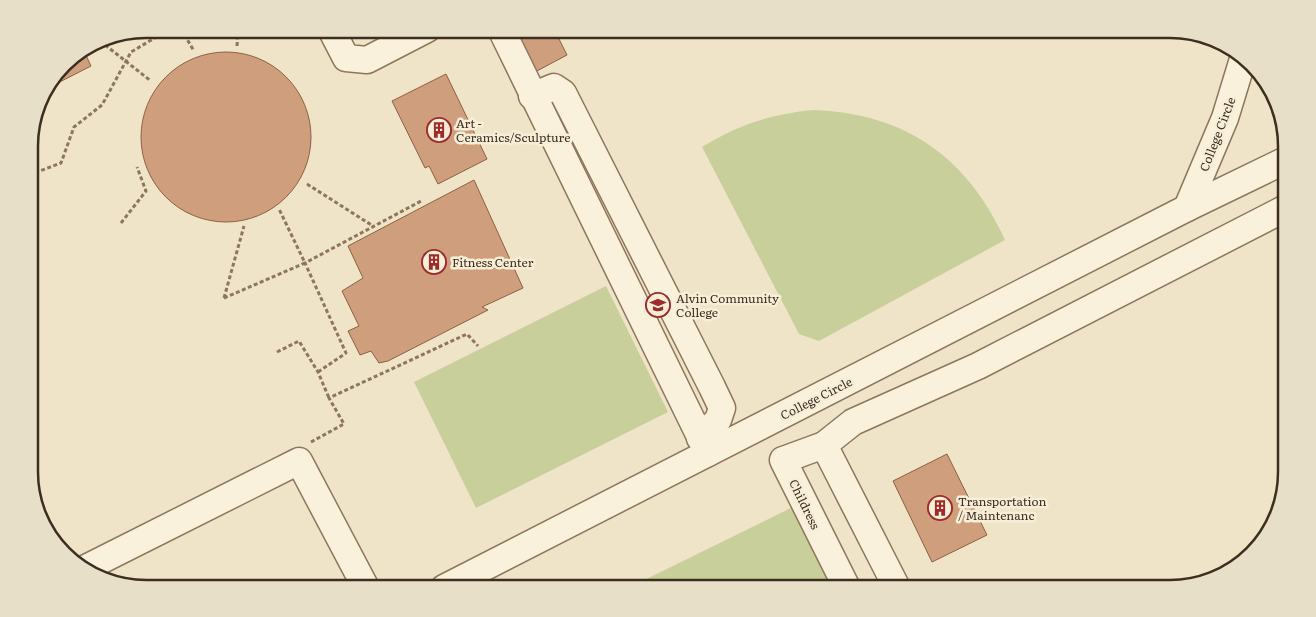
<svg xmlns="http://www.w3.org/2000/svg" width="1316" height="617" font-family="Literata,serif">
  <rect width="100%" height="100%" fill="#f0e4c8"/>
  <g fill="#c9cf9b">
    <path d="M813,110C905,113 967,157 1005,240L819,341L799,334L702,147C737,125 771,114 813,110Z"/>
    <path d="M606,286L668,412L476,508L414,382Z"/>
    <path d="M797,505L831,588H628Z"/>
  </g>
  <g fill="#cf9f7d" stroke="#8d5f41">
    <path d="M514,29H554L567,55L535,72Z"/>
    <path d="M83,49L91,66L44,90L68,58Z"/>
    <circle cx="226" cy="137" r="85"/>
    <path d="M446,74L487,159L438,184L429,166L425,168L392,101Z"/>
    <path d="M474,180L523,288L482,307L488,310L388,361L379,363L371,351L360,355L348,331L359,326L342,291L363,278L348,246Z"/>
    <path d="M947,454L987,535L932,562L893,481Z"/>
  </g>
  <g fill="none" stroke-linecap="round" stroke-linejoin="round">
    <defs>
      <g id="minor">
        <path d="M331,29L346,58L367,60L427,29"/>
        <path d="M501,29L708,453"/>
        <path d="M532,96L554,87L563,93L712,387L722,408L718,420L700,438"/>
        <path d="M1187,208L1225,118L1243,59"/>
        <path d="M824,445L897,588"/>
        <path d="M86,568L299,461L366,588"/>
        <path d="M444,588L1187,208L1286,160"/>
        <path d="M847,588L783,460L824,445L853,422L978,366L1286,208"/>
      </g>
    </defs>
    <use href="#minor" stroke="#8d765c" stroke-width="29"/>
    <g stroke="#8d765c" stroke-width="3" stroke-dasharray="4 2.5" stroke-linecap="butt">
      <path d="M181,29L194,51"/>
      <path d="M100,41L151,81"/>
      <path d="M237,46L238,29"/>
      <path d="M29,175L61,163L74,127L102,105L131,52L170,29"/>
      <path d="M307,184L373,226"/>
      <path d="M121,223L146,191L137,167"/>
      <path d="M224,298L305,263L279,209"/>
      <path d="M224,298L244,226"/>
      <path d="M277,352L299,341L318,372L329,398"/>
      <path d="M318,372L346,353L305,263L423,200"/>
      <path d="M311,442L344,424L329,398L467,334L478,346"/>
    </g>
    <use href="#minor" stroke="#faf1dc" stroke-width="26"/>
  </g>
  <defs>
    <symbol id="building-ring" viewBox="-11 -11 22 22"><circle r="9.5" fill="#f7eed8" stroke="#9e2a2b" stroke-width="1.5"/><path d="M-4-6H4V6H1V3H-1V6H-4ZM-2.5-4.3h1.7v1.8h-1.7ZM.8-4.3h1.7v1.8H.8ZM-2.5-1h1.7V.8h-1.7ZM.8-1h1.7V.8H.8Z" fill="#9e2a2b"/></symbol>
    <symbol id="university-ring" viewBox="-11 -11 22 22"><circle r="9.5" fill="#f7eed8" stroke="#9e2a2b" stroke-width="1.5"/><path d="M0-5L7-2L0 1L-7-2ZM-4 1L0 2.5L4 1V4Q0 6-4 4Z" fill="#9e2a2b"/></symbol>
  </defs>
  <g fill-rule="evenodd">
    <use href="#building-ring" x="425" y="116" width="28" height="28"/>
    <use href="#building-ring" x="420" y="248" width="28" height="28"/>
    <use href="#university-ring" x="644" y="291" width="28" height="28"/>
    <use href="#building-ring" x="926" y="494" width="28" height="28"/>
  </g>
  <g text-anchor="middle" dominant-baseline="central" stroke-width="5" stroke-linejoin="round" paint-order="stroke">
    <g font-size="12" fill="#3d2e20" stroke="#f7eed8" text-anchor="start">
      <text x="456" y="123">Art -<tspan x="456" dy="14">Ceramics/Sculpture</tspan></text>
      <text x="452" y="262">Fitness Center</text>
      <text x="676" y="298">Alvin Community<tspan x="676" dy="14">College</tspan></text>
      <text x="958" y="501">Transportation<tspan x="958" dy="14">/ Maintenanc</tspan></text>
    </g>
    <g font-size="12" fill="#3d2e20" stroke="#f7eed8">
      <text transform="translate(1217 134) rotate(-69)">College Circle</text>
      <text transform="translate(816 398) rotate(-27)">College Circle</text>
      <text transform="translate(805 504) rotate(64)">Childress</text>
    </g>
  </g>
  <path d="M0 0H1316V617H0ZM146 38H1170A108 108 0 0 1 1278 146V472A108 108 0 0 1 1170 580H146A108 108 0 0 1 38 472V146A108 108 0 0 1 146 38Z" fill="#e8dfc9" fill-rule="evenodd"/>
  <path fill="none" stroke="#3d2e20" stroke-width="2.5" d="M146 38H1170A108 108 0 0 1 1278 146V472A108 108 0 0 1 1170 580H146A108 108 0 0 1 38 472V146A108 108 0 0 1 146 38Z"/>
</svg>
